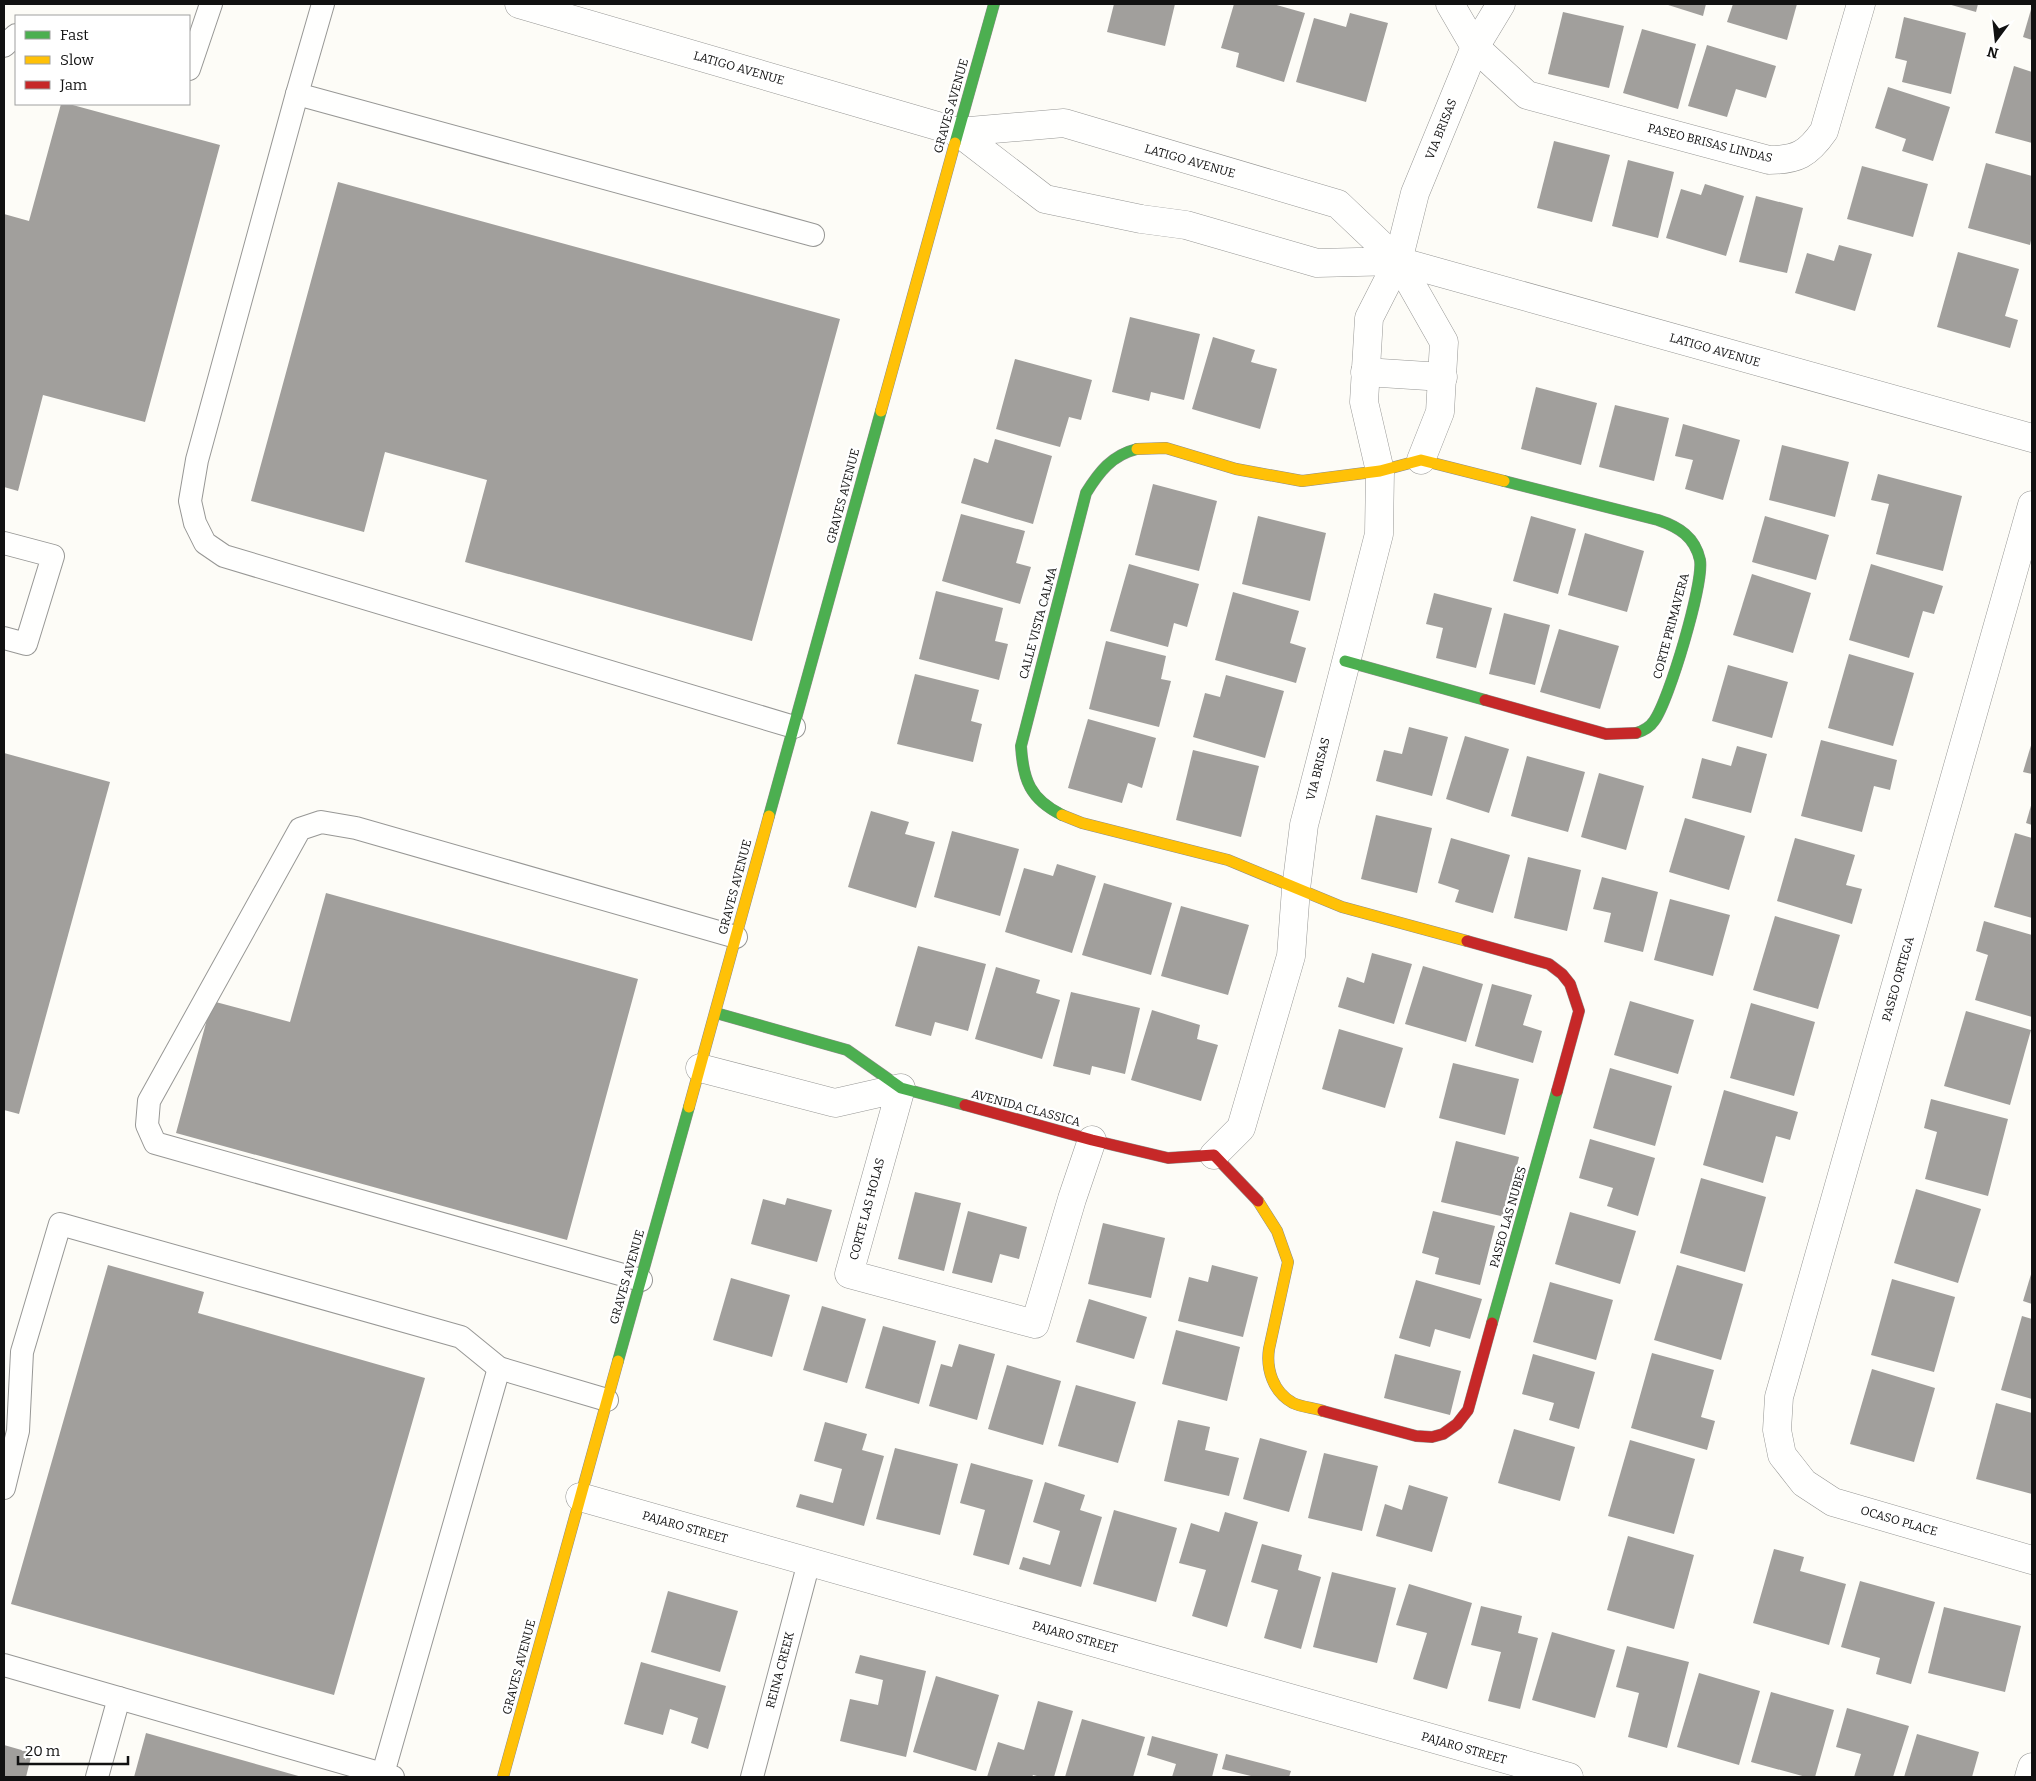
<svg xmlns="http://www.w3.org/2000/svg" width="2036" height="1781" font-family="Bitter,serif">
  <rect width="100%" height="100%" fill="#fdfcf7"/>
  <g fill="#a19f9c">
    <path d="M1114,4H1175L1165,46L1107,32Z"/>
    <path d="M1234,4H1273L1305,13L1284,82L1236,67L1239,53L1221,48Z"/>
    <path d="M1665,4H1706L1703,16Z"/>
    <path d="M1733,4H1797L1787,40L1727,22Z"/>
    <path d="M1948,4H1978L1976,12Z"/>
    <path d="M2032,6V40L2023,37Z"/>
    <path d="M1563,12L1624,26L1609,88L1548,74Z"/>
    <path d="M1350,13L1388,23L1366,102L1296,82L1314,18L1346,27Z"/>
    <path d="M1904,17L1966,33L1951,94L1902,82L1907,61L1895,58Z"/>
    <path d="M1642,29L1696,44L1678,109L1623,93Z"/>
    <path d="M1707,45L1776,66L1766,98L1736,89L1727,117L1688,106Z"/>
    <path d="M2014,66L2032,72V143L1995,133Z"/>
    <path d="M1888,87L1950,107L1933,161L1902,151L1906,139L1875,128Z"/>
    <path d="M61,104H69L220,145L145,422L43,395L18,491L4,487V214L29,221Z"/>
    <path d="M1554,141L1610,155L1592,222L1537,208Z"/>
    <path d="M1628,160L1674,172L1658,238L1612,226Z"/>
    <path d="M1986,163L2032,176V236L2030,245L1968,228Z"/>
    <path d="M1862,166L1928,184L1913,237L1847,219Z"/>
    <path d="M338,182L840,319L752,641L465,562L487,480L385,452L364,532L251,501Z"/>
    <path d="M1705,184L1744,196L1726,256L1666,238L1681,189L1701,195Z"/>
    <path d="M1756,196L1803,208L1787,273L1739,262Z"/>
    <path d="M1839,245L1872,254L1855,311L1795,293L1807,253L1834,261Z"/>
    <path d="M1958,252L2019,269L2005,316L2018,320L2010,348L1937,327Z"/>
    <path d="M1130,317L1200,334L1184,400L1151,392L1149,401L1112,392Z"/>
    <path d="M1213,337L1255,350L1251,362L1277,369L1260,429L1192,409Z"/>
    <path d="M1015,359L1092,380L1081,420L1069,417L1060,447L996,429Z"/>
    <path d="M1536,387L1597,403L1581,465L1521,449Z"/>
    <path d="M1615,405L1669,418L1654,481L1599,467Z"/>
    <path d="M1683,424L1740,440L1723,500L1685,489L1693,460L1675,456Z"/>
    <path d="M995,439L1052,456L1033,524L961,503L974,458L988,463Z"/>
    <path d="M1782,445L1849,462L1835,517L1769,500Z"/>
    <path d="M1878,474L1962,496L1943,571L1876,554L1889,504L1871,500Z"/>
    <path d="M1153,484L1217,501L1199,571L1135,555Z"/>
    <path d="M961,514L1025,531L1016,563L1031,567L1020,604L942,581Z"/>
    <path d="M1258,516L1326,533L1310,601L1242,584Z"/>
    <path d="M1531,516L1576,529L1558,594L1513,581Z"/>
    <path d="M1765,516L1829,535L1816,580L1752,562Z"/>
    <path d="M1585,533L1644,551L1627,612L1568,595Z"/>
    <path d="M1129,564L1199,584L1187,627L1174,623L1168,647L1110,631Z"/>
    <path d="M1871,564L1943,586L1934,614L1923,611L1909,658L1849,640Z"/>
    <path d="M1752,574L1811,593L1793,653L1733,635Z"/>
    <path d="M936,591L1003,608L995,641L1008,644L999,680L919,659Z"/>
    <path d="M1233,592L1299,611L1290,643L1306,648L1296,683L1215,660Z"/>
    <path d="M1434,593L1492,608L1476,668L1436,658L1443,628L1426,624Z"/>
    <path d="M1504,613L1550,625L1535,685L1489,674Z"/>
    <path d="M1559,629L1619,646L1600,709L1540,692Z"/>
    <path d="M1106,641L1166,656L1161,679L1171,681L1159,727L1089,709Z"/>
    <path d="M1849,654L1914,673L1893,746L1828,728Z"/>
    <path d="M1728,665L1788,682L1772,738L1712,721Z"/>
    <path d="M915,674L979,690L971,721L982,724L973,762L897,744Z"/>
    <path d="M1226,675L1284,691L1265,758L1193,737L1205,693L1220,697Z"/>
    <path d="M1088,719L1156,738L1142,788L1128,783L1122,803L1068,788Z"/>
    <path d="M1409,727L1448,737L1432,796L1376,781L1384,750L1402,754Z"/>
    <path d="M1465,736L1509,749L1489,813L1446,799Z"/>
    <path d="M1821,740L1897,760L1890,790L1874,786L1862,832L1801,816Z"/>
    <path d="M2032,742V774L2023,772Z"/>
    <path d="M1737,746L1767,754L1751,813L1692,798L1702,758L1731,766Z"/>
    <path d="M1193,750L1259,766L1241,837L1176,820Z"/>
    <path d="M4,753L110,782L19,1114L4,1110Z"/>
    <path d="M1527,756L1585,772L1568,832L1511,816Z"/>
    <path d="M1599,773L1644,786L1626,850L1581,837Z"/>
    <path d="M2032,802V825L2026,823Z"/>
    <path d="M871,811L909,822L905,834L935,842L916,908L848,887Z"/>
    <path d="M1376,815L1432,828L1417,893L1361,879Z"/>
    <path d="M1685,818L1745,836L1729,890L1669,872Z"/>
    <path d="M952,831L1019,849L1000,916L934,897Z"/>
    <path d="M2015,833L2032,838V918L1994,907Z"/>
    <path d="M1451,838L1510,855L1493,913L1455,902L1459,890L1438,883Z"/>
    <path d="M1795,838L1855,855L1846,885L1862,889L1852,924L1777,901Z"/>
    <path d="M1528,857L1581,870L1567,931L1514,918Z"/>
    <path d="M1057,864L1096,876L1072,953L1005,932L1024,868L1053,876Z"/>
    <path d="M1602,877L1658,892L1643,952L1604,942L1611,913L1593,909Z"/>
    <path d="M1104,883L1172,903L1151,975L1082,955Z"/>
    <path d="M326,893L638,979L567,1240L176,1133L212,1001L290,1022Z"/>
    <path d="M1670,899L1730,915L1713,976L1654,960Z"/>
    <path d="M1181,906L1249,925L1228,995L1161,976Z"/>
    <path d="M1775,916L1840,935L1818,1009L1753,990Z"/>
    <path d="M1984,921L2032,935V1017L1975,1000L1988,955L1976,951Z"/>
    <path d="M918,946L986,964L968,1031L935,1022L931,1036L895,1026Z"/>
    <path d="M1372,953L1412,964L1394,1024L1338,1007L1347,977L1364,983Z"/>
    <path d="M1423,966L1483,984L1466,1042L1405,1024Z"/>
    <path d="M996,967L1040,980L1036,993L1060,1000L1042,1059L975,1039Z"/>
    <path d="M1492,984L1532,995L1523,1025L1542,1031L1533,1063L1475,1046Z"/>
    <path d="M1071,992L1140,1008L1125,1074L1092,1066L1090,1075L1053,1066Z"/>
    <path d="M1630,1001L1694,1020L1678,1074L1614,1055Z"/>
    <path d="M1751,1003L1815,1022L1794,1096L1730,1078Z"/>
    <path d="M1152,1010L1200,1025L1197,1039L1218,1045L1201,1101L1131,1080Z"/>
    <path d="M1966,1011L2031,1030L2010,1105L1944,1086Z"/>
    <path d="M1339,1029L1403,1048L1385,1108L1322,1089Z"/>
    <path d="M1453,1063L1519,1079L1505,1135L1439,1118Z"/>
    <path d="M1610,1068L1672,1086L1655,1146L1593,1128Z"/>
    <path d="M1724,1090L1798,1112L1790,1140L1776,1136L1763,1183L1703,1165Z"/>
    <path d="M1931,1099L2008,1119L1988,1196L1925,1179L1937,1132L1924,1128Z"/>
    <path d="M1590,1139L1655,1158L1638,1216L1607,1206L1613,1188L1579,1178Z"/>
    <path d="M1456,1141L1519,1157L1505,1217L1441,1202Z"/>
    <path d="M1701,1178L1766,1197L1745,1272L1680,1253Z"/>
    <path d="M1916,1189L1981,1209L1958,1283L1894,1263Z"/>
    <path d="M915,1192L961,1203L944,1271L898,1259Z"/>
    <path d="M787,1198L832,1210L817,1262L751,1244L763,1199L785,1205Z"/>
    <path d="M968,1211L1027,1227L1019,1259L1000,1254L992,1283L952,1273Z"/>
    <path d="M1433,1211L1495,1226L1480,1285L1435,1274L1439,1258L1422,1253Z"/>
    <path d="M1570,1212L1636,1231L1620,1284L1555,1264Z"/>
    <path d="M1103,1223L1165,1238L1151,1298L1088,1284Z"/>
    <path d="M108,1265L204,1292L198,1313L425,1378L334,1695L11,1604Z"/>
    <path d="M1212,1265L1258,1277L1243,1337L1178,1321L1189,1277L1208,1282Z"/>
    <path d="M1677,1265L1743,1284L1721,1360L1654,1340Z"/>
    <path d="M2032,1271V1304L2023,1301Z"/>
    <path d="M731,1278L790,1295L772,1357L713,1340Z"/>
    <path d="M1892,1279L1955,1297L1934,1372L1871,1355Z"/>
    <path d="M1416,1280L1482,1299L1470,1339L1435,1329L1430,1347L1399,1338Z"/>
    <path d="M1550,1282L1613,1300L1596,1360L1533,1342Z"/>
    <path d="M1089,1299L1147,1317L1134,1359L1076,1342Z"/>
    <path d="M822,1306L866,1319L847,1383L803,1370Z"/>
    <path d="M2022,1316L2032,1319V1399L2001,1390Z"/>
    <path d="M883,1326L936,1341L919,1404L865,1388Z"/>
    <path d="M1176,1330L1240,1347L1227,1401L1162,1384Z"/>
    <path d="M959,1344L995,1354L977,1420L929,1406L941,1364L952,1367Z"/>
    <path d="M1652,1353L1714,1370L1701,1417L1715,1421L1707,1450L1631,1428Z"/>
    <path d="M1395,1354L1461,1371L1450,1415L1384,1398Z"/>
    <path d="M1533,1354L1595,1372L1579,1429L1549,1420L1554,1403L1522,1394Z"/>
    <path d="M1007,1365L1061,1381L1043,1445L988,1429Z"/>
    <path d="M1872,1369L1935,1388L1914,1462L1850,1444Z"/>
    <path d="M1076,1385L1136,1402L1118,1463L1058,1446Z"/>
    <path d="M1996,1403L2032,1413V1494L1976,1479Z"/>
    <path d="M1178,1420L1210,1427L1205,1450L1239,1458L1229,1496L1164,1481Z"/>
    <path d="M825,1422L867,1434L862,1450L884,1456L864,1526L796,1507L800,1494L833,1503L842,1469L814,1461Z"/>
    <path d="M1514,1429L1575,1447L1560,1501L1498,1483Z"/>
    <path d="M1260,1438L1307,1451L1289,1512L1243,1499Z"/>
    <path d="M1630,1440L1695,1459L1674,1534L1608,1516Z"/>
    <path d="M895,1448L958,1464L940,1535L876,1519Z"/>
    <path d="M1324,1453L1378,1466L1362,1531L1308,1518Z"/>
    <path d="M971,1463L1033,1480L1009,1565L973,1555L985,1510L960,1503Z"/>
    <path d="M1045,1482L1085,1495L1080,1510L1102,1517L1081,1587L1019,1569L1023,1557L1050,1565L1060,1531L1033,1522Z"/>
    <path d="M1409,1485L1448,1497L1432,1552L1376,1536L1385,1504L1402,1510Z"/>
    <path d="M1114,1510L1177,1528L1156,1602L1093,1584Z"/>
    <path d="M1225,1512L1258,1522L1227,1627L1192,1616L1206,1570L1179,1563L1191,1523L1219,1532Z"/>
    <path d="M1628,1536L1694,1555L1674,1629L1607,1610Z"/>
    <path d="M1262,1544L1302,1555L1298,1570L1321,1577L1301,1649L1264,1638L1278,1590L1251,1582Z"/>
    <path d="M1774,1549L1804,1557L1800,1571L1846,1584L1829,1645L1753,1623Z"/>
    <path d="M1332,1572L1396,1588L1377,1663L1313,1647Z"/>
    <path d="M1860,1581L1935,1602L1911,1684L1876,1674L1880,1658L1841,1647Z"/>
    <path d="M1409,1584L1472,1603L1447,1689L1413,1679L1427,1633L1396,1625Z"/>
    <path d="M668,1591L738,1611L720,1672L651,1652Z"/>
    <path d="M1481,1606L1522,1616L1518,1633L1538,1638L1520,1709L1488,1701L1501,1652L1471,1645Z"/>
    <path d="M1944,1607L2021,1626L2005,1692L1928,1673Z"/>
    <path d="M1552,1632L1615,1650L1595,1718L1532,1700Z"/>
    <path d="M1627,1646L1689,1662L1667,1748L1628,1737L1639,1693L1616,1687Z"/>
    <path d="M860,1655L926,1671L906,1757L840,1741L850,1699L878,1705L883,1680L855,1673Z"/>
    <path d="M641,1662L726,1686L708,1749L691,1743L698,1718L670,1709L663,1735L624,1724Z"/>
    <path d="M1699,1673L1760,1691L1739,1765L1677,1747Z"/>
    <path d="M936,1676L999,1695L976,1771L913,1752Z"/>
    <path d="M1771,1692L1834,1710L1815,1777H1806L1751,1762Z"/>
    <path d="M1038,1701L1073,1711L1054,1777H1041L1033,1775L1032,1777H987L998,1742L1024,1750Z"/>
    <path d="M1847,1708L1909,1726L1893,1777H1854L1861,1754L1836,1747Z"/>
    <path d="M1082,1719L1145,1737L1133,1777H1065Z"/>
    <path d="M146,1733L302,1777H134Z"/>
    <path d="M1917,1734L1979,1752L1972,1777H1904Z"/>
    <path d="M1152,1736L1218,1754L1212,1777H1172L1176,1764L1147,1755Z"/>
    <path d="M4,1745L32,1753L26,1777H4Z"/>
    <path d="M1226,1754L1291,1771L1289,1777H1251V1776L1222,1769Z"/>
  </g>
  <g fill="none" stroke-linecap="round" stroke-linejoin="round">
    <defs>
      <g id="lane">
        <path d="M4,46L16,35"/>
        <path d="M189,69L211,4"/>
        <path d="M297,94L323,4"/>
        <path d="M4,543L53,556L26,644L4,638"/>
        <path d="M794,727L224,556L205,543L195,523L190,501L197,460L297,94L813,235"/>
        <path d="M641,1280L155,1143L147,1125L149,1101L300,829L321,822L356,828L736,937"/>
        <path d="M4,1488L18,1431L22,1352L60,1224L461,1337L499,1368L607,1400"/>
        <path d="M4,1665L393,1777"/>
        <path d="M97,1777L119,1698"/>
        <path d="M382,1777L499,1368"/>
        <path d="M752,1777L809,1562"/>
      </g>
      <g id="street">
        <path d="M519,4L958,132L1064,123L1338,204L1398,261L1317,263L1186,225L1141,219L1045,199L958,132"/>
        <path d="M1450,4L1475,47L1527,95L1769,160C1797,160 1808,154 1824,131L1861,4"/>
        <path d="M1398,261L2032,438"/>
        <path d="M1398,261L1444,342L1440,412L1421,460"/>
        <path d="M1365,372L1443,377"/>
        <path d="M2032,505L1779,1397L1777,1430L1782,1455L1804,1483L1833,1502L2032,1560"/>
        <path d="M700,1068L835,1103L901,1088L849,1274L1035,1324L1072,1199L1092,1140"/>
        <path d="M1214,1155L1241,1128L1291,956L1296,889L1304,825L1379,534L1380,471L1364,402L1369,318L1398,261L1415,193L1475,47L1501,4"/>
        <path d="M580,1497L1569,1777"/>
        <path d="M2029,1777L2032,1767"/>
      </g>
      <g id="fast">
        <path d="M955,143L994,4"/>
        <path d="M1504,481L1658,520C1679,527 1695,537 1700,560C1704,583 1669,701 1654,721C1650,727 1643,731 1636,733"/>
        <path d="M1345,661L1485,700"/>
        <path d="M1062,815C1030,799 1023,780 1021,746L1086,493C1099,472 1112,455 1137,449"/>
        <path d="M769,816L881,411"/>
        <path d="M716,1013L847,1050L901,1088L965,1105"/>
        <path d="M1492,1323L1557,1091"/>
        <path d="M618,1361L689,1107"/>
      </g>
      <g id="slow">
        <path d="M881,411L955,143"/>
        <path d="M1137,449L1166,448L1236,469L1302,481L1380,471L1421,460L1504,481"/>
        <path d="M1062,815L1082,823L1228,860L1342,907L1467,941"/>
        <path d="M689,1107L769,816"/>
        <path d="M1258,1201L1277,1231L1288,1262L1269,1349C1266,1369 1273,1392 1293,1403C1301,1407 1314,1408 1323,1411"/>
        <path d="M503,1777L618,1361"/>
      </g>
      <g id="jam">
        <path d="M1485,700L1606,734L1636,733"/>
        <path d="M1467,941L1549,964L1562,974L1570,984L1579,1011L1557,1091"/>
        <path d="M965,1105L1092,1140L1168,1158L1214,1155L1258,1201"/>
        <path d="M1323,1411L1416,1436L1432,1437L1443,1434L1457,1424L1468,1410L1492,1323"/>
      </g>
    </defs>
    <use href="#lane" stroke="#979795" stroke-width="24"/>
    <use href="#street" stroke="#979795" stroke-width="29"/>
    <use href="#fast" stroke="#8e8d8b" stroke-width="12"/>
    <use href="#slow" stroke="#8e8d8b" stroke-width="12"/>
    <use href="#jam" stroke="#8e8d8b" stroke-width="12"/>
    <use href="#lane" stroke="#fffffe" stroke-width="22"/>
    <use href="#street" stroke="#fffffe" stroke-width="28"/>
    <use href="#fast" stroke="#4caf50" stroke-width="11"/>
    <use href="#slow" stroke="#ffc107" stroke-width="11"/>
    <use href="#jam" stroke="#c62828" stroke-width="11"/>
  </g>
  <g text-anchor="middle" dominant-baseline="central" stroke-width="5" stroke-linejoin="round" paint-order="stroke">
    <g font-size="12" fill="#111" stroke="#fff">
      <text transform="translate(739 68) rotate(16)">LATIGO AVENUE</text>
      <text transform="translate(951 106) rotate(-74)">GRAVES AVENUE</text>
      <text transform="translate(1441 129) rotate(-68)">VIA BRISAS</text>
      <text transform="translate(1710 143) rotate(14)">PASEO BRISAS LINDAS</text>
      <text transform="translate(1190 161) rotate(16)">LATIGO AVENUE</text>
      <text transform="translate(1715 350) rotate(16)">LATIGO AVENUE</text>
      <text transform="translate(843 496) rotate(-75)">GRAVES AVENUE</text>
      <text transform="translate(1038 623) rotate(-75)">CALLE VISTA CALMA</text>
      <text transform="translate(1671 626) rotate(-75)">CORTE PRIMAVERA</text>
      <text transform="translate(1318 769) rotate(-76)">VIA BRISAS</text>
      <text transform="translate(735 887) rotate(-75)">GRAVES AVENUE</text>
      <text transform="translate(1898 979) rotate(-74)">PASEO ORTEGA</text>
      <text transform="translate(1026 1108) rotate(15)">AVENIDA CLASSICA</text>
      <text transform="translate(867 1209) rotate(-75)">CORTE LAS HOLAS</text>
      <text transform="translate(1508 1217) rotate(-74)">PASEO LAS NUBES</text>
      <text transform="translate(627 1277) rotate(-74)">GRAVES AVENUE</text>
      <text transform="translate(1899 1521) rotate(16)">OCASO PLACE</text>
      <text transform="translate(685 1527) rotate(16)">PAJARO STREET</text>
      <text transform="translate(1075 1637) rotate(16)">PAJARO STREET</text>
      <text transform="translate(519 1667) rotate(-75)">GRAVES AVENUE</text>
      <text transform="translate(780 1670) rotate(-75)">REINA CREEK</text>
      <text transform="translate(1464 1748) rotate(16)">PAJARO STREET</text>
    </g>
  </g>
  <rect width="2036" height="1781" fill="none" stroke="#111111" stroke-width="10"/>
  <rect x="15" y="15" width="175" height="90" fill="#ffffff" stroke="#a0a0a0"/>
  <rect x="25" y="31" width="25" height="8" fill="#4caf50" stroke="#a0a0a0"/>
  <text x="60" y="40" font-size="15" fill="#111111">Fast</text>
  <rect x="25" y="56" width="25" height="8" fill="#ffc107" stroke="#a0a0a0"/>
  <text x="60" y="65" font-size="15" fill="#111111">Slow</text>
  <rect x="25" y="81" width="25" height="8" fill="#c62828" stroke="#a0a0a0"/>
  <text x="60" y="90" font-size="15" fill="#111111">Jam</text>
  <g transform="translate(1996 40) rotate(195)" stroke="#ffffff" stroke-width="4" paint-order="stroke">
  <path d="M0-4L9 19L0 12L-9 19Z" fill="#111111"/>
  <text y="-8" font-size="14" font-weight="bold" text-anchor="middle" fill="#111111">N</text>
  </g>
  <path d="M18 1756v8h110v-8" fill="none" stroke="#111111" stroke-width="2.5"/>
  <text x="25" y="1756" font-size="15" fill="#111111" stroke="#ffffff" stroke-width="4" paint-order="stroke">20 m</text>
</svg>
